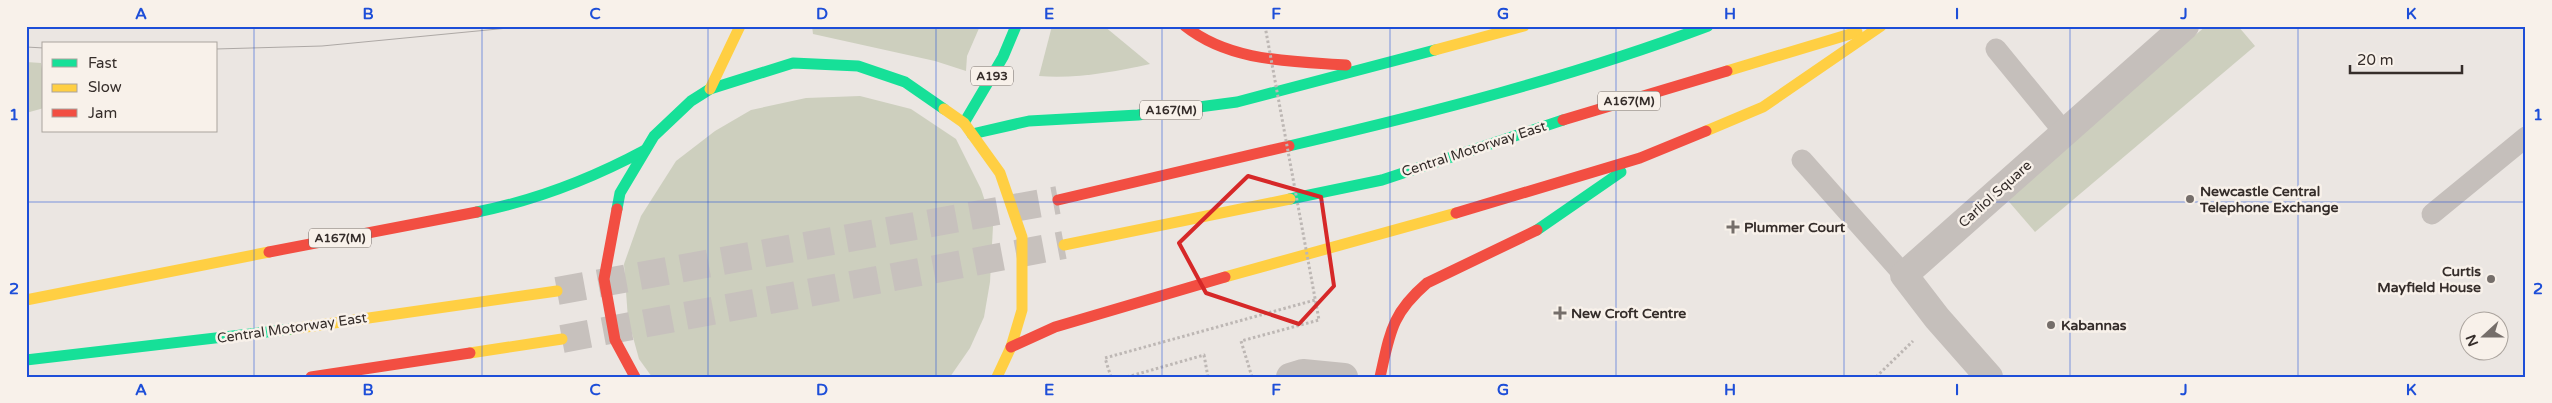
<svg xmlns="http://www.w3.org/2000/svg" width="2552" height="403" font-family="'Varela Round',sans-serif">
  <rect width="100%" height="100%" fill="#ebe6e2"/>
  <g fill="#cdcfbe">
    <path d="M812,26H980L967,56L966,71L935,61L813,34Z"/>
    <path d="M1052,26H1104L1150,64C1115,72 1075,79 1039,76Z"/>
    <path d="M2206,26H2238L2255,46L2035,232L2004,196Z"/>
    <path d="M26,62L41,63L44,81V108L26,113Z"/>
    <path d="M860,96L911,109L956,139L981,189L993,226L990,282L984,317L970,348L950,377H652L639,359L628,319L624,264L641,216L676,161L715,131L751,110L806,98Z"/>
  </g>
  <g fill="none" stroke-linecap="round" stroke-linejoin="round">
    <g stroke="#c7c1bd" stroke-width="28" stroke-dasharray="28 14" stroke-linecap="butt">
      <path d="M557,291L1058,200"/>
      <path d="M562,339L1064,245"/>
    </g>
    <g stroke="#bdb7b4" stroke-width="3" stroke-dasharray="2.5 2.5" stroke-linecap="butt">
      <path d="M1127,377L1204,355L1208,377"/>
      <path d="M1876,377L1913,341"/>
    </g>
    <g stroke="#c5bfbb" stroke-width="21">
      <path d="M1996,49L2064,132"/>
      <path d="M1802,160L1904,275"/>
      <path d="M2432,214L2526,137"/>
    </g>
    <g stroke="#c5bfbb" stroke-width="28">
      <path d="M1290,377L1303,373L1344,377"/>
      <path d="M1989,377L1937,318L1904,275L2185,26"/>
    </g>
    <g stroke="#16e098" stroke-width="11">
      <path d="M964,123L1003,57L1016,26"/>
      <path d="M972,134L1029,121L1138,115L1237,102L1435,50"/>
      <path d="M1289,146C1430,113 1572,77 1708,26"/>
      <path d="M1290,199L1382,180L1563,120"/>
      <path d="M617,209L620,193L654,136L691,101L710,89L793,63L858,66L905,82L944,109"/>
      <path d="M477,212C537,200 591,179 645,150"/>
      <path d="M1537,230L1621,172"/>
      <path d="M26,360L292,329"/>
    </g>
    <g stroke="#ffcf43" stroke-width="11">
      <path d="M1435,50L1524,26"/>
      <path d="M1727,71L1857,32"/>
      <path d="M710,89L740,26"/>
      <path d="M944,109L964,123L1000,173L1022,237V310L1011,347L997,377"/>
      <path d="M1706,131L1763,107L1881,26"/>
      <path d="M1064,245L1290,199"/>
      <path d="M1225,277L1456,213"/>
      <path d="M26,300L269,252"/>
      <path d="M292,329L557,291"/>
      <path d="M470,353L562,339"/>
    </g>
    <g stroke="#f24e42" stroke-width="11">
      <path d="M1185,26C1230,62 1291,61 1346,65"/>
      <path d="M1563,120L1727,71"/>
      <path d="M1058,200L1289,146"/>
      <path d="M617,209L604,279L615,340L635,377"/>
      <path d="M1456,213L1640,158L1706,131"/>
      <path d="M269,252L477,212"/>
      <path d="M1011,347L1055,327L1225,277"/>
      <path d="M311,377L470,353"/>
      <path d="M1380,377C1390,333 1391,314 1427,283L1537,230"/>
    </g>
    <g stroke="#ada8a5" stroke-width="1">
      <path d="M26,47L44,48"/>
      <path d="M216,49L322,46L529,26"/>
    </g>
    <g stroke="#bdb7b4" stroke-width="3" stroke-dasharray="2.5 2.5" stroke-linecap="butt">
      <path d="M1111,377L1105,358L1315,300"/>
      <path d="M1252,377L1241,341L1319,320L1265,26"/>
    </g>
  </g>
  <path fill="none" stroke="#d62828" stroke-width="4" stroke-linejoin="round" d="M1248,176L1321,197L1334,286L1299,324L1206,293L1179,243Z"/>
  <path fill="none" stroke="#1d4ed8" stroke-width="1" stroke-opacity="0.55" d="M254,26V377M482,26V377M708,26V377M936,26V377M1162,26V377M1390,26V377M1616,26V377M1844,26V377M2070,26V377M2298,26V377M26,202H2526"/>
  <g fill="#756e6a" stroke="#f8f1ea" stroke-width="2">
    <circle cx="2190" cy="199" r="5"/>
    <path d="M1730.5 219.5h5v5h5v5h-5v5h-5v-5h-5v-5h5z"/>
    <circle cx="2491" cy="279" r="5"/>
    <path d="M1557.5 305.5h5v5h5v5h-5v5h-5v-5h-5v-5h5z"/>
    <circle cx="2051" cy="325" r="5"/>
  </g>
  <g text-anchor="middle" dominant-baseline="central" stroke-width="5" stroke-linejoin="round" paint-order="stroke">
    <g fill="#f8f1ea" stroke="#706864" stroke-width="1">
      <rect x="971" y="66.5" width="42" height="19" rx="4"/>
      <rect x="1598" y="91.5" width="62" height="19" rx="4"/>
      <rect x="1140" y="100.5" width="62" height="19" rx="4"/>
      <rect x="309" y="228.5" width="62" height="19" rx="4"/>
    </g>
    <g font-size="12" font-weight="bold" fill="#352d2a">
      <text x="992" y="76">A193</text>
      <text x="1629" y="101">A167(M)</text>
      <text x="1171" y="110">A167(M)</text>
      <text x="340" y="238">A167(M)</text>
    </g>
    <g font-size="14" fill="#352d2a" stroke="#f8f1ea">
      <text transform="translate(1474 149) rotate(-18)">Central Motorway East</text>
      <text transform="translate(1995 194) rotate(-42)">Carliol Square</text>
      <text transform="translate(292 328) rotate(-8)">Central Motorway East</text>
    </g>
    <g font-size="14" font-weight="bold" fill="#352d2a" stroke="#f8f1ea" text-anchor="start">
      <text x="2200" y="191">Newcastle Central<tspan x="2200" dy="16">Telephone Exchange</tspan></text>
      <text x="1744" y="227">Plummer Court</text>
      <text x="2481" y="271" text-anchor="end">Curtis<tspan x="2481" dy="16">Mayfield House</tspan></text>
      <text x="1571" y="313">New Croft Centre</text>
      <text x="2061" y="325">Kabannas</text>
    </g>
  </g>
  <rect width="2552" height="403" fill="none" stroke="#f8f1ea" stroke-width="55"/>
  <rect x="42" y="42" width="175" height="90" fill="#f8f1ea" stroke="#aaa39d"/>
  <rect x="52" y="59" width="25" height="8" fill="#16e098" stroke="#aaa39d"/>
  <text x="88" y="68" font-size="15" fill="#352d2a">Fast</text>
  <rect x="52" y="84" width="25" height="8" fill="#ffcf43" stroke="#aaa39d"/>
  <text x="88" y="92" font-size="15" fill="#352d2a">Slow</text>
  <rect x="52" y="109" width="25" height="8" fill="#f24e42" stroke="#aaa39d"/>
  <text x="88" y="118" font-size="15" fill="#352d2a">Jam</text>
  <g transform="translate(2484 336) rotate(249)"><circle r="24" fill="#f8f1ea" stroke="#aaa39d"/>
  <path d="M0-4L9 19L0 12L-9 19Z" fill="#756e6a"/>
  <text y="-8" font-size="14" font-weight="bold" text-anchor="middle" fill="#352d2a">N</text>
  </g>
  <path d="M2350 65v8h112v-8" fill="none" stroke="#352d2a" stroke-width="2.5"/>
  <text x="2357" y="65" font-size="15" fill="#352d2a" stroke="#f8f1ea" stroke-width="4" paint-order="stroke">20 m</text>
  <rect x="28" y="28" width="2496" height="348" fill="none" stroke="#1d4ed8" stroke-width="2"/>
  <g font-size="16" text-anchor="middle" font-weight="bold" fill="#1d4ed8">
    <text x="141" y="19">A</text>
    <text x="368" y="19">B</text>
    <text x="595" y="19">C</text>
    <text x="822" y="19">D</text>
    <text x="1049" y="19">E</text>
    <text x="1276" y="19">F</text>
    <text x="1503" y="19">G</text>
    <text x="1730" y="19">H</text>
    <text x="1957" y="19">I</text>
    <text x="2184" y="19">J</text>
    <text x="2411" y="19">K</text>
    <text x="14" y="120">1</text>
    <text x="2538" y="120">1</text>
    <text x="14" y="294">2</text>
    <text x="2538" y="294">2</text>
    <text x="141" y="395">A</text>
    <text x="368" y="395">B</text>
    <text x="595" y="395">C</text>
    <text x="822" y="395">D</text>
    <text x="1049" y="395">E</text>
    <text x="1276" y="395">F</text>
    <text x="1503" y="395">G</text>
    <text x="1730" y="395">H</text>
    <text x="1957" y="395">I</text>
    <text x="2184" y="395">J</text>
    <text x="2411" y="395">K</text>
  </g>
</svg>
